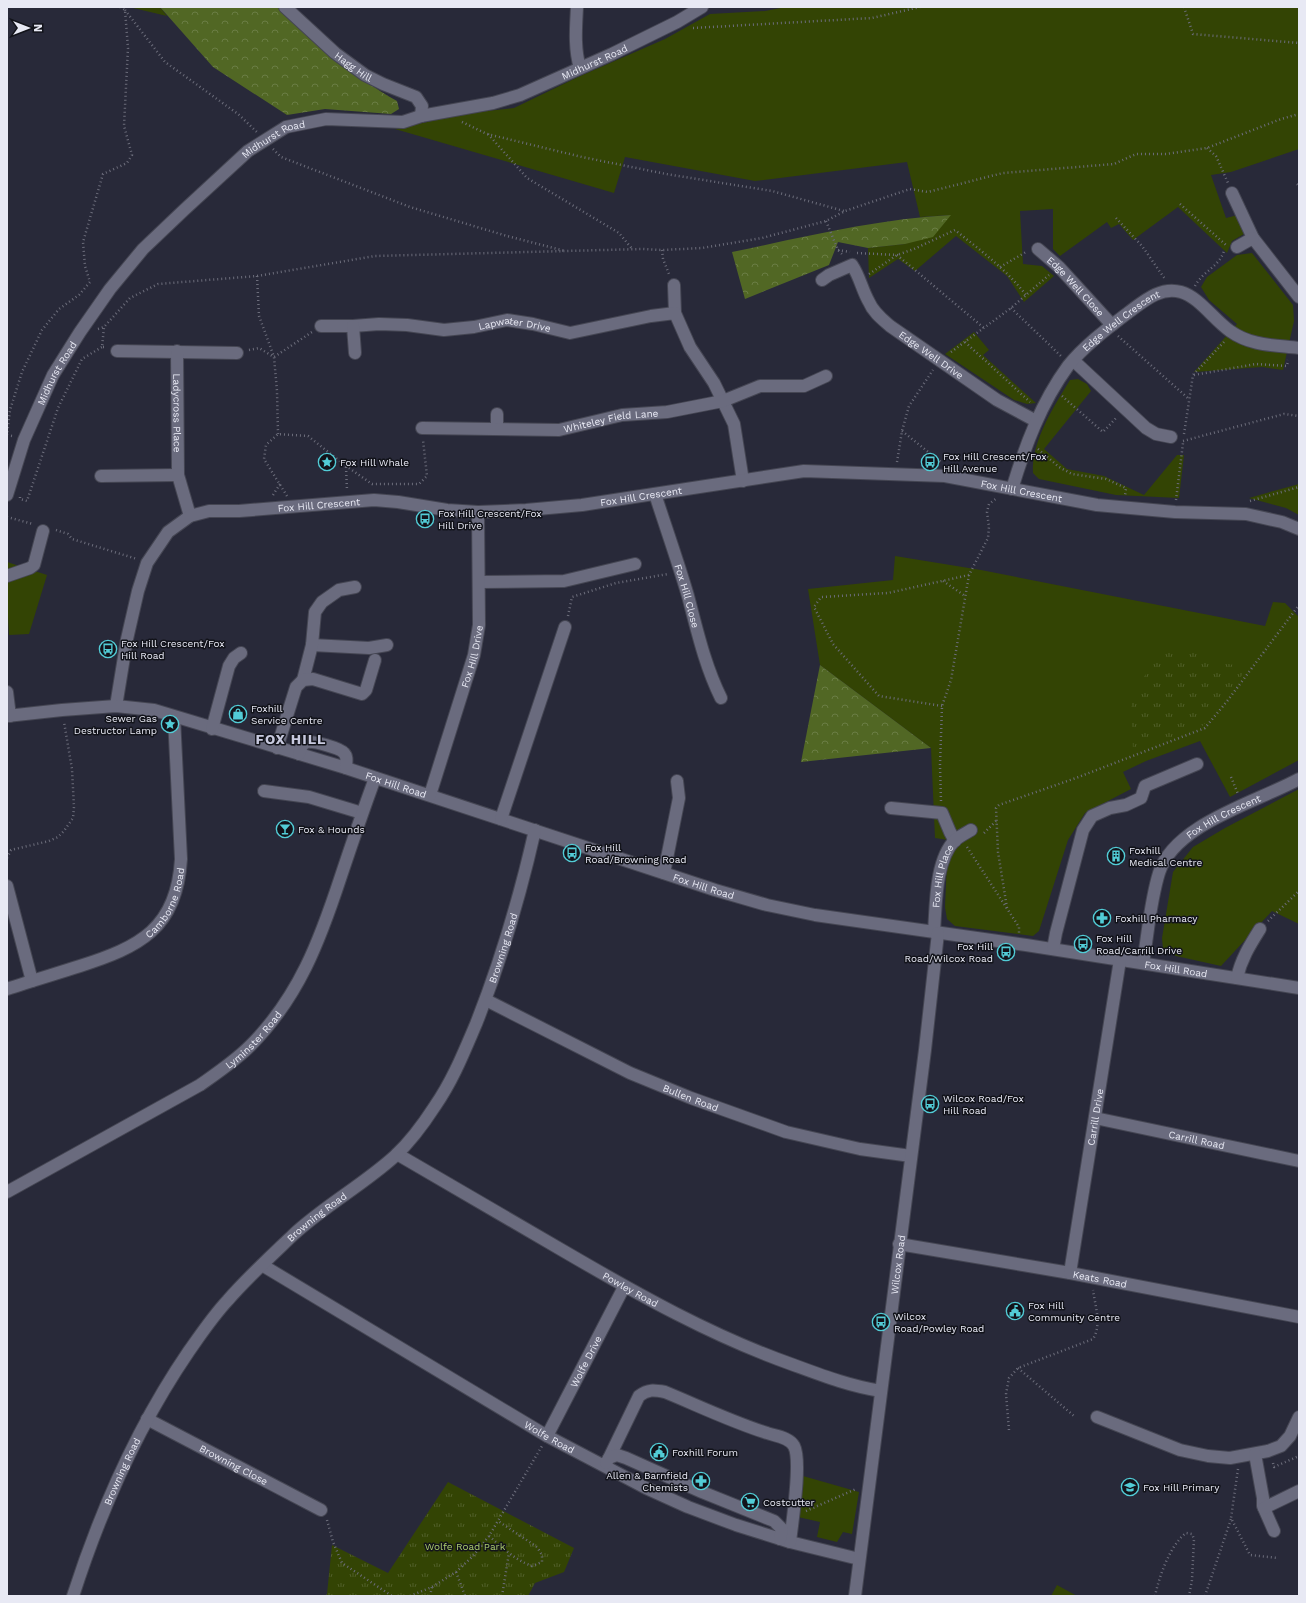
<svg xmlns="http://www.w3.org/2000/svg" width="1306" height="1603" font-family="'Work Sans',sans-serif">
  <defs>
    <pattern id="forest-crowns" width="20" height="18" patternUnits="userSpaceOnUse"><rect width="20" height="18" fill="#516724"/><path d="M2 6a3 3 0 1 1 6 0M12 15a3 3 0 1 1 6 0" fill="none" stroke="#6a7d44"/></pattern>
    <pattern id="park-tufts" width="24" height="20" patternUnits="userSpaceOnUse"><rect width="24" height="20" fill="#334404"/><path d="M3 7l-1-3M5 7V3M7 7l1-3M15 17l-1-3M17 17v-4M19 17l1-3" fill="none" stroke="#515f29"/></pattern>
  </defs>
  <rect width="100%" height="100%" fill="#282939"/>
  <g fill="#334404">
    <path d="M129,7H160L167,16Z"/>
    <path d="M786,7H1299V149L1231,172L1211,175L1226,218L1238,215L1243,227L1244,234L1232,241L1227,253L1178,207L1133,240L1119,224L1111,228L1107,222L1060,256L1053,249V209L1020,211L1023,264L1042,266L1054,276L1024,302L1007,276L956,236L915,271L898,259L869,278L868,248L905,244L950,215L920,217L907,162L755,181L625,157L614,193L395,129L469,113L514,108L578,77L665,39L710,14L765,11Z"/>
    <path d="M1252,253L1293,305L1294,321L1283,370L1262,367L1194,372L1237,324L1209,300L1201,287L1207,277L1237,255Z"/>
    <path d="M974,332L989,350L983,355L1036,403L1027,404L1014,400L945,354Z"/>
    <path d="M1078,379L1087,384L1091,391L1044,449L1067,469L1104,476L1144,495L1177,455H1184L1179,498L1116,495L1039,479L1033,473C1031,442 1054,406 1070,380Z"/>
    <path d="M1299,484V515L1286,508L1249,498Z"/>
    <path d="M895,556L981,570L1265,626L1273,602L1285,603L1299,617V760L1230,797L1200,741L1146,761L1123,772L1131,789L1085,813L1068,840L1039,931L1033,936L955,926L947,919L945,907L948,840L935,838L931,748L820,665L808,589L893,580Z"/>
    <path d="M7,562L47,575L29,634L9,635L7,599Z"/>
    <path d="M1299,789V924L1272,911L1221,966L1176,956L1163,949L1162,938L1173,872L1193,847L1225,828Z"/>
    <path d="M803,1476L859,1492L852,1534L843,1532L837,1542L817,1537L820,1522L798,1517Z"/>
    <path d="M1057,1585L1077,1596H1051Z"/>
  </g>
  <g fill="url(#forest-crowns)">
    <path d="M160,7H279C317,41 352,76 397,101L399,109L391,114L325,109L287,115L213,67Z"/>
    <path d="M951,215L933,237L905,244L868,248L838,242L829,265L745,299L732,252C804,237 877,219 951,215Z"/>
    <path d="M820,665L931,748L801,762Z"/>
  </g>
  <g fill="url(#park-tufts)">
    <path d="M1167,646L1202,651L1222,663L1248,667L1210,719L1202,726L1133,752L1131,694Z"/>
    <path d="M448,1482L574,1548L564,1572L535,1583L528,1596H325L327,1594L332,1545L388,1573Z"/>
  </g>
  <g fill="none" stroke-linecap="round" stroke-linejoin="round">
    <defs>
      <g id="minor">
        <path id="s1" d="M285,7L335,53L365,75L383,84L416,97L422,106L421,116"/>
        <path d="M577,7C576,27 574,48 580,68"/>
        <path d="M1232,193L1253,238L1299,297"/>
        <path d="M1237,247L1253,238"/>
        <path id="s2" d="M1038,249L1059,267L1112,325"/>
        <path id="s3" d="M822,280L829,275L852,265C860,277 862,290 869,302C873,312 882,319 890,326L997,400L1036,421"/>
        <path d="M674,285L675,313"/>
        <path id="s4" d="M321,326H353L379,324L407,325L444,330L474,327L507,320L533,324L570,333L651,316L675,313L690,347L714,383L734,424L743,481"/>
        <path d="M353,326L355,353"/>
        <path d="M117,351L237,353"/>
        <path id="s5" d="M177,351L178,475L190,516"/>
        <path d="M1074,361L1146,428L1156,434L1171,437"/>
        <path d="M497,414V429"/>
        <path id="s6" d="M422,428L559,430L622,415L667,412L723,401L760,386H804L826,376"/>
        <path d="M101,476L178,475"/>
        <path id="s7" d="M1012,489C1025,446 1041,403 1068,366C1085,345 1108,328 1129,312C1144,301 1161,286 1181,292C1199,297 1214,320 1230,331C1251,346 1274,345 1299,348"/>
        <path id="s8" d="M655,494C666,528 678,562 688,596C697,630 705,666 721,698"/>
        <path id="s9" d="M7,495L24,440L53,375L80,332L110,289L143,249L184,210L248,151L286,127L326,119L403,122L421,116L493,103L520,95L612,54L677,22L702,7"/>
        <path d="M7,576L30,568L34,565L43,531"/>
        <path d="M479,582L564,581L635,564"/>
        <path d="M312,645L369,648L387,645"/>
        <path d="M303,680L312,645L315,612L322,602L339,590L355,587"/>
        <path d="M7,692L10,716"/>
        <path id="s10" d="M116,706L127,639L138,591L147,563L168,532L190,516L209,511H239L374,500L398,502L447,510L478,512L526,510L582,505L804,471L945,476L1097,505L1175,512L1246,514L1282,522L1299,529"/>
        <path id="s11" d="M7,716L62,710L116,706L154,710L346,768L715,890L767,905L815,915L1026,945L1299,988"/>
        <path d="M212,729L229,666L234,658L241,653"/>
        <path d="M277,748L296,687L303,680L313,679L362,694L366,690L375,660"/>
        <path d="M299,754L302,745C304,744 305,743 307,742C314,741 340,748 344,753C348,757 346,763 346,768"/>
        <path d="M264,791L309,797L362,813"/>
        <path id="s12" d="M430,795L474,655L479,625L478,512"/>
        <path d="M891,808L942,813L950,832L955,841"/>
        <path d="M501,819L565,627"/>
        <path d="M664,873L679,798L677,781"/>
        <path d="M7,886L32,981"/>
        <path id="s13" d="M934,932C936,905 935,860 955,840C960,836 966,833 971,830"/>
        <path d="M1053,949L1056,933L1083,830L1092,816L1110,808L1126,805L1141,798L1145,786L1197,764"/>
        <path id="s14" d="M1143,963C1148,934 1150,902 1159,873C1174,824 1257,802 1299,779"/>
        <path d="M1237,978C1241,959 1250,945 1260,929"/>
        <path id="s15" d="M7,989C31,981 55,974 80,966C139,947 177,929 181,859L174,717"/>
        <path id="s16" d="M486,1000L630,1073L691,1098L786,1132L860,1149L911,1156"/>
        <path id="s17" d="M1095,1118L1299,1161"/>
        <path id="s18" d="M397,1154C453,1187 510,1220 567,1253C639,1295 712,1336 791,1364C821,1375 849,1386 881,1391"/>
        <path id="s19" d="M7,1192L200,1085C217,1073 235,1061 250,1046C299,997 320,940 341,876C352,843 363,811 375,778"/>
        <path id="s20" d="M899,1244L1070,1273L1299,1317"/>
        <path id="s21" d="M262,1265L547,1436L646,1488L688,1507L736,1525L790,1542L859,1559"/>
        <path id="s22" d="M1070,1273L1120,960"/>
        <path d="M1097,1417L1180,1450L1208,1456L1230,1458L1268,1451L1281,1446L1290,1436L1299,1417"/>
        <path id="s23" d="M147,1419L321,1510"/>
        <path id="s24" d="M547,1436L624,1287"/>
        <path d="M1255,1454L1263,1498V1506L1274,1531"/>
        <path d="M609,1458L639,1396C648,1389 654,1390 665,1392C699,1406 732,1422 767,1433C775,1436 789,1437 794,1446C802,1461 792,1523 790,1542"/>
        <path d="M606,1463L609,1458L617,1455L626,1458L702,1492L774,1521L782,1529L780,1539"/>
        <path d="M1264,1508L1299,1491"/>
        <path id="s25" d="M73,1596C101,1509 137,1427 189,1351C201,1334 213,1316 228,1300C248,1277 271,1256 293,1235C324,1206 363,1185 395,1156C410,1142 424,1123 435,1106C453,1080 464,1052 476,1024C501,961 520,896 535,830"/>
        <path id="s26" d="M855,1596L925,1050L938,933"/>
      </g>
    </defs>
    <use href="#minor" stroke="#454653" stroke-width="14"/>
    <g stroke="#6c6d7b" stroke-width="2.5" stroke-dasharray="1 3" stroke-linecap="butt">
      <path d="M1184,7L1193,34L1299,43"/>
      <path d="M125,10L165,62L238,114L257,132"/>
      <path d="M693,28L872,18L920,7"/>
      <path d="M462,122L487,134L582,157L666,174L772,191L844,211"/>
      <path d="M488,134L527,178L619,233L633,250"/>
      <path d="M1207,148L1216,156L1228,183"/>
      <path d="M273,149L281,157L410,207L507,236L565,251"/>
      <path d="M1297,184L1299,186"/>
      <path d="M1180,204L1226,245"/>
      <path d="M1116,218L1142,246L1165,279"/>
      <path d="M826,221L838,250L843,255"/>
      <path d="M662,250L663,259L669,274"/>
      <path d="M838,250L850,252"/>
      <path d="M857,253L897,255L984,328"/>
      <path d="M1000,267L1026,252"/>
      <path d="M869,274L897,255L914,249L955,230C980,250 1006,269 1026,295"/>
      <path d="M257,276L259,316L274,357L277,391L278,434"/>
      <path d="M1195,286C1203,271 1219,267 1224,251"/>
      <path d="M1011,308L1061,356"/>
      <path d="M98,329L104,327L130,298L158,284L257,276L375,256L642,249L662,250L702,248L762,238L826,221L845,211L910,189L928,192L1003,173L1114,164L1136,154H1166L1207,148L1281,119L1299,114"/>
      <path d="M1118,336L1189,399"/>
      <path d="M965,342L1030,402"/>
      <path d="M104,347H102L104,327"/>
      <path d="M249,350L259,348L274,357L312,332"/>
      <path d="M951,352L1011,308L1049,275"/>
      <path d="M1194,375L1256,364L1287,366L1288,360"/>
      <path d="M1062,396L1103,432L1117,417"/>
      <path d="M902,431L942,463"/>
      <path d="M1184,434L1193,375L1224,342"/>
      <path d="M12,436L7,435L10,410L22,372L42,330L59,309L79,295L90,282L85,266L83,242L103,174L127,163L132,155L124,126L128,48L125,10L120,7"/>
      <path d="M1183,441L1284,414L1299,416"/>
      <path d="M1038,449L1059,467L1072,474L1106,479L1126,488L1125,496"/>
      <path d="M897,462L902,431L909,406L933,370"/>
      <path d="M346,467L347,490"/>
      <path d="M273,495L280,484"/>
      <path d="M287,496L264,459L266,445L278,434L308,436L346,466L372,484H419L427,476L423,440"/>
      <path d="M20,497V499L27,501L58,408L82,359L102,347"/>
      <path d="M1176,500L1183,443"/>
      <path d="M1250,501L1299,487"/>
      <path d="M7,517L33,524"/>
      <path d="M56,530L68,534L72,539L137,559"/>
      <path d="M943,581L965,596"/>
      <path d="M568,616L572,597L616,583L668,574"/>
      <path d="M942,706L879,696L833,644L814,607L821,597L888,593L969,575"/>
      <path d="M1231,777L1238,794"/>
      <path d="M941,801L940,765L942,706L951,680L969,575L988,538L989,527L987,512L989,504L997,498"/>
      <path d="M984,833L996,821"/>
      <path d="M967,847L1019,927V933"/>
      <path d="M7,858L11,850L49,841L58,837L64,831L73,818L74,807L72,769L64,722"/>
      <path d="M1007,908L998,852L996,808L999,805L1076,778L1205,728L1228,700L1299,605"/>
      <path d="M1268,921L1299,891"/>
      <path d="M1018,1368L1074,1416"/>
      <path d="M1009,1430L1006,1394L1009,1378L1018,1368L1093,1339C1102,1325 1095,1305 1093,1290"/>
      <path d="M1273,1463L1274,1467L1299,1456"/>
      <path d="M1238,1469L1231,1518L1250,1555L1278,1558"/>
      <path d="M806,1511L856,1489"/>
      <path d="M327,1520L333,1542L342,1563L392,1596"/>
      <path d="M489,1536C503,1548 515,1560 532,1566L542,1562V1555L537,1547L498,1521"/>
      <path d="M456,1572L465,1596"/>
      <path d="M410,1596L432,1587L456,1572L473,1556L489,1536L542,1446"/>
      <path d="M430,1596L432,1587"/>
      <path d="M502,1596L509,1553"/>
      <path d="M1155,1596C1159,1577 1170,1545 1186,1533L1192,1534L1194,1539L1192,1580L1189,1596"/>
      <path d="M1205,1596L1231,1519"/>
    </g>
    <use href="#minor" stroke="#6a6b7e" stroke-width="12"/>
  </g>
  <defs>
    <symbol id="sight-ring" viewBox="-11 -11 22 22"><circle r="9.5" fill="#12131a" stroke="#52ccd6" stroke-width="1.5"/><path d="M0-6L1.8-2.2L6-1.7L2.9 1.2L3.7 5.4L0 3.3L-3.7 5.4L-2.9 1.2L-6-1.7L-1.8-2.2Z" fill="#52ccd6"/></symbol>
    <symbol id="bus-ring" viewBox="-11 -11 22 22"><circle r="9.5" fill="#12131a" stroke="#52ccd6" stroke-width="1.5"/><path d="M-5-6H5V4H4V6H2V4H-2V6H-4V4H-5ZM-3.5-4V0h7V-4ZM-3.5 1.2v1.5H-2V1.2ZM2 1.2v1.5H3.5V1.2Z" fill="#52ccd6"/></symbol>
    <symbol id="shop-ring" viewBox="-11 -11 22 22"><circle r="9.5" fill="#12131a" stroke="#52ccd6" stroke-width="1.5"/><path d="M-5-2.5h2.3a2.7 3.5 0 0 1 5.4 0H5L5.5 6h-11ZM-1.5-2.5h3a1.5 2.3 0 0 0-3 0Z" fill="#52ccd6"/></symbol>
    <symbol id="bar-ring" viewBox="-11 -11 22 22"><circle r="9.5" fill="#12131a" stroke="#52ccd6" stroke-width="1.5"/><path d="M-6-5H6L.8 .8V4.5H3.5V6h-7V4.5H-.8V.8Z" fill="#52ccd6"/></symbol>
    <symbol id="building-ring" viewBox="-11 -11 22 22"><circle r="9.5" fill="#12131a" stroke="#52ccd6" stroke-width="1.5"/><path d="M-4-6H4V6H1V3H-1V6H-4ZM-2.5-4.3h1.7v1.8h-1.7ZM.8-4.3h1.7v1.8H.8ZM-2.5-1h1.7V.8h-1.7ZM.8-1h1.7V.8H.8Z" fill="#52ccd6"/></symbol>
    <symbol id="pharmacy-ring" viewBox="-11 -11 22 22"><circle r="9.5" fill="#12131a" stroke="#52ccd6" stroke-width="1.5"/><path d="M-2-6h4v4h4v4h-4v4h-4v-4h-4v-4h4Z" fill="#52ccd6"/></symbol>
    <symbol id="civic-ring" viewBox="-11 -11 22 22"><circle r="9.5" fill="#12131a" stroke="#52ccd6" stroke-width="1.5"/><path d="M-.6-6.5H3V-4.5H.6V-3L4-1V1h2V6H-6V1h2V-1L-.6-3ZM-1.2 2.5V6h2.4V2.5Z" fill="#52ccd6"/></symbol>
    <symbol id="school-ring" viewBox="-11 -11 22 22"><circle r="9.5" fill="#12131a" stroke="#52ccd6" stroke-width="1.5"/><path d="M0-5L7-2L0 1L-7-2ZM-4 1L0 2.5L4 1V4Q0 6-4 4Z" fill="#52ccd6"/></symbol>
    <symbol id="supermarket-ring" viewBox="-11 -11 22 22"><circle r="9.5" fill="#12131a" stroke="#52ccd6" stroke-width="1.5"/><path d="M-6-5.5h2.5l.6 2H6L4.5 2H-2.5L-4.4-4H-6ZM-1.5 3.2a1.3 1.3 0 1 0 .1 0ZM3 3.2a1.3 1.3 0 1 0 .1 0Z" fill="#52ccd6"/></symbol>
  </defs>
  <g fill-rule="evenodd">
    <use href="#sight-ring" x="317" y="452" width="20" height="20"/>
    <use href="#bus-ring" x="920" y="452" width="20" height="20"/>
    <use href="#bus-ring" x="415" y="509" width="20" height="20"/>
    <use href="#bus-ring" x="98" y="639" width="20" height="20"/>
    <use href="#shop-ring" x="228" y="704" width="20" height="20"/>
    <use href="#sight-ring" x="160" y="714" width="20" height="20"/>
    <use href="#bar-ring" x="275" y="819" width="20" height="20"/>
    <use href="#bus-ring" x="562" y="843" width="20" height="20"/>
    <use href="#building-ring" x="1106" y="846" width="20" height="20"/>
    <use href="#pharmacy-ring" x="1092" y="908" width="20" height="20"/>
    <use href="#bus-ring" x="1073" y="934" width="20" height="20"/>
    <use href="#bus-ring" x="996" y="942" width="20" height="20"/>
    <use href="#bus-ring" x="920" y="1094" width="20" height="20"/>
    <use href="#civic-ring" x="1005" y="1301" width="20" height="20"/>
    <use href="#bus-ring" x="871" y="1312" width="20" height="20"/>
    <use href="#civic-ring" x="649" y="1442" width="20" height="20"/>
    <use href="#pharmacy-ring" x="691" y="1471" width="20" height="20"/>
    <use href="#school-ring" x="1120" y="1477" width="20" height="20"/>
    <use href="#supermarket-ring" x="740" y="1492" width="20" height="20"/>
  </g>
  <g text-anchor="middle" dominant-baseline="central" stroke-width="3" stroke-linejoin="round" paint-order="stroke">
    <g font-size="10" fill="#e8e9f4" stroke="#12131a">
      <text stroke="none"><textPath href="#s9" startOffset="792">Midhurst Road</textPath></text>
      <text stroke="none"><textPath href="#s1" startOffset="91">Hagg Hill</textPath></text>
      <text stroke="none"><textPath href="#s9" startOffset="456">Midhurst Road</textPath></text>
      <text stroke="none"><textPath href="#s2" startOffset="53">Edge Well Close</textPath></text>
      <text stroke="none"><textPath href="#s7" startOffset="206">Edge Well Crescent</textPath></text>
      <text stroke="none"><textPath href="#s4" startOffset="195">Lapwater Drive</textPath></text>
      <text stroke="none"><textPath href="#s3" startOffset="157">Edge Well Drive</textPath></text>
      <text stroke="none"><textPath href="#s9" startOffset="132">Midhurst Road</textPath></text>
      <text stroke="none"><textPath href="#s5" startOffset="62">Ladycross Place</textPath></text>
      <text stroke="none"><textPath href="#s6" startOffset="190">Whiteley Field Lane</textPath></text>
      <text stroke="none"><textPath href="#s10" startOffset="1049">Fox Hill Crescent</textPath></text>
      <text stroke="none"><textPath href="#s10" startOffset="665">Fox Hill Crescent</textPath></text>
      <text stroke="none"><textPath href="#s10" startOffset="341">Fox Hill Crescent</textPath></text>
      <text stroke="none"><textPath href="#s8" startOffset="107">Fox Hill Close</textPath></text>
      <text stroke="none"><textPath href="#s12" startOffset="145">Fox Hill Drive</textPath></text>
      <text stroke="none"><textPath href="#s11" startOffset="401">Fox Hill Road</textPath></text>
      <text stroke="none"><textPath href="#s14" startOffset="180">Fox Hill Crescent</textPath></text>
      <text stroke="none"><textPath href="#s13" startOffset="57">Fox Hill Place</textPath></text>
      <text stroke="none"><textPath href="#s11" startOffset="725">Fox Hill Road</textPath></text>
      <text stroke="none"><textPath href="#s15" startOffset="189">Camborne Road</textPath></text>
      <text stroke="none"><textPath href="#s25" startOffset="794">Browning Road</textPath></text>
      <text stroke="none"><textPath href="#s11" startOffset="1205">Fox Hill Road</textPath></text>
      <text stroke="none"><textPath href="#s19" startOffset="291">Lyminster Road</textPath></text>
      <text stroke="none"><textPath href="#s16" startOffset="227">Bullen Road</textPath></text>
      <text stroke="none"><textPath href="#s22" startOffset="158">Carrill Drive</textPath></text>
      <text stroke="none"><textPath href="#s17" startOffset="104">Carrill Road</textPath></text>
      <text stroke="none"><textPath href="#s25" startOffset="458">Browning Road</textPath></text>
      <text stroke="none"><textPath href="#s26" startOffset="334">Wilcox Road</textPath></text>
      <text stroke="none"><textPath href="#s20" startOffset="204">Keats Road</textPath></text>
      <text stroke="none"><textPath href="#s18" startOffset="270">Powley Road</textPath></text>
      <text stroke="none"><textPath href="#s24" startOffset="84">Wolfe Drive</textPath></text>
      <text stroke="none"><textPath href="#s21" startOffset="335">Wolfe Road</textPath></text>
      <text stroke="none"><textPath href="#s23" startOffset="98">Browning Close</textPath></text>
      <text stroke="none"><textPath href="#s25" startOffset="134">Browning Road</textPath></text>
    </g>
    <g font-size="10" fill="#e8e9f4" stroke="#12131a" text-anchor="start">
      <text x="943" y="456">Fox Hill Crescent/Fox<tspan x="943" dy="12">Hill Avenue</tspan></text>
      <text x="340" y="462">Fox Hill Whale</text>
      <text x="438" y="513">Fox Hill Crescent/Fox<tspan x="438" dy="12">Hill Drive</tspan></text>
      <text x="121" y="643">Fox Hill Crescent/Fox<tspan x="121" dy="12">Hill Road</tspan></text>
      <text x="251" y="708">Foxhill<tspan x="251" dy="12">Service Centre</tspan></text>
      <text x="157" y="718" text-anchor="end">Sewer Gas<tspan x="157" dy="12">Destructor Lamp</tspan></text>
      <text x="298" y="829">Fox &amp; Hounds</text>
      <text x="585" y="847">Fox Hill<tspan x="585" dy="12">Road/Browning Road</tspan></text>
      <text x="1129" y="850">Foxhill<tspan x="1129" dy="12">Medical Centre</tspan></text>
      <text x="1115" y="918">Foxhill Pharmacy</text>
      <text x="1096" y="938">Fox Hill<tspan x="1096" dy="12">Road/Carrill Drive</tspan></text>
      <text x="993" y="946" text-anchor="end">Fox Hill<tspan x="993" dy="12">Road/Wilcox Road</tspan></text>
      <text x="943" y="1098">Wilcox Road/Fox<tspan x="943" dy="12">Hill Road</tspan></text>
      <text x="1028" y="1305">Fox Hill<tspan x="1028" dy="12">Community Centre</tspan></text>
      <text x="894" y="1316">Wilcox<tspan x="894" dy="12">Road/Powley Road</tspan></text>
      <text x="672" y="1452">Foxhill Forum</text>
      <text x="688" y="1475" text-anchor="end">Allen &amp; Barnfield<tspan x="688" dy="12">Chemists</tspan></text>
      <text x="1143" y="1487">Fox Hill Primary</text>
      <text x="763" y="1502">Costcutter</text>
    </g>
    <g font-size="10" fill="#accd6f" stroke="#12131a">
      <text x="465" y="1546">Wolfe Road Park</text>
    </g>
    <g font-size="14" font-weight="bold" letter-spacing="1" fill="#c8cadf" stroke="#12131a">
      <text x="291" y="739">FOX HILL</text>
    </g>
  </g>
  <rect width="1306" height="1603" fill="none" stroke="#e8e9f4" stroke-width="16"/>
  <g transform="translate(28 28) rotate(90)" stroke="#12131a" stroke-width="3" paint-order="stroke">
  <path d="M0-3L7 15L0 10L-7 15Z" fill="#e8e9f4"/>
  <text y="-6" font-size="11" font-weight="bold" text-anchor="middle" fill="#e8e9f4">N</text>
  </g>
</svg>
